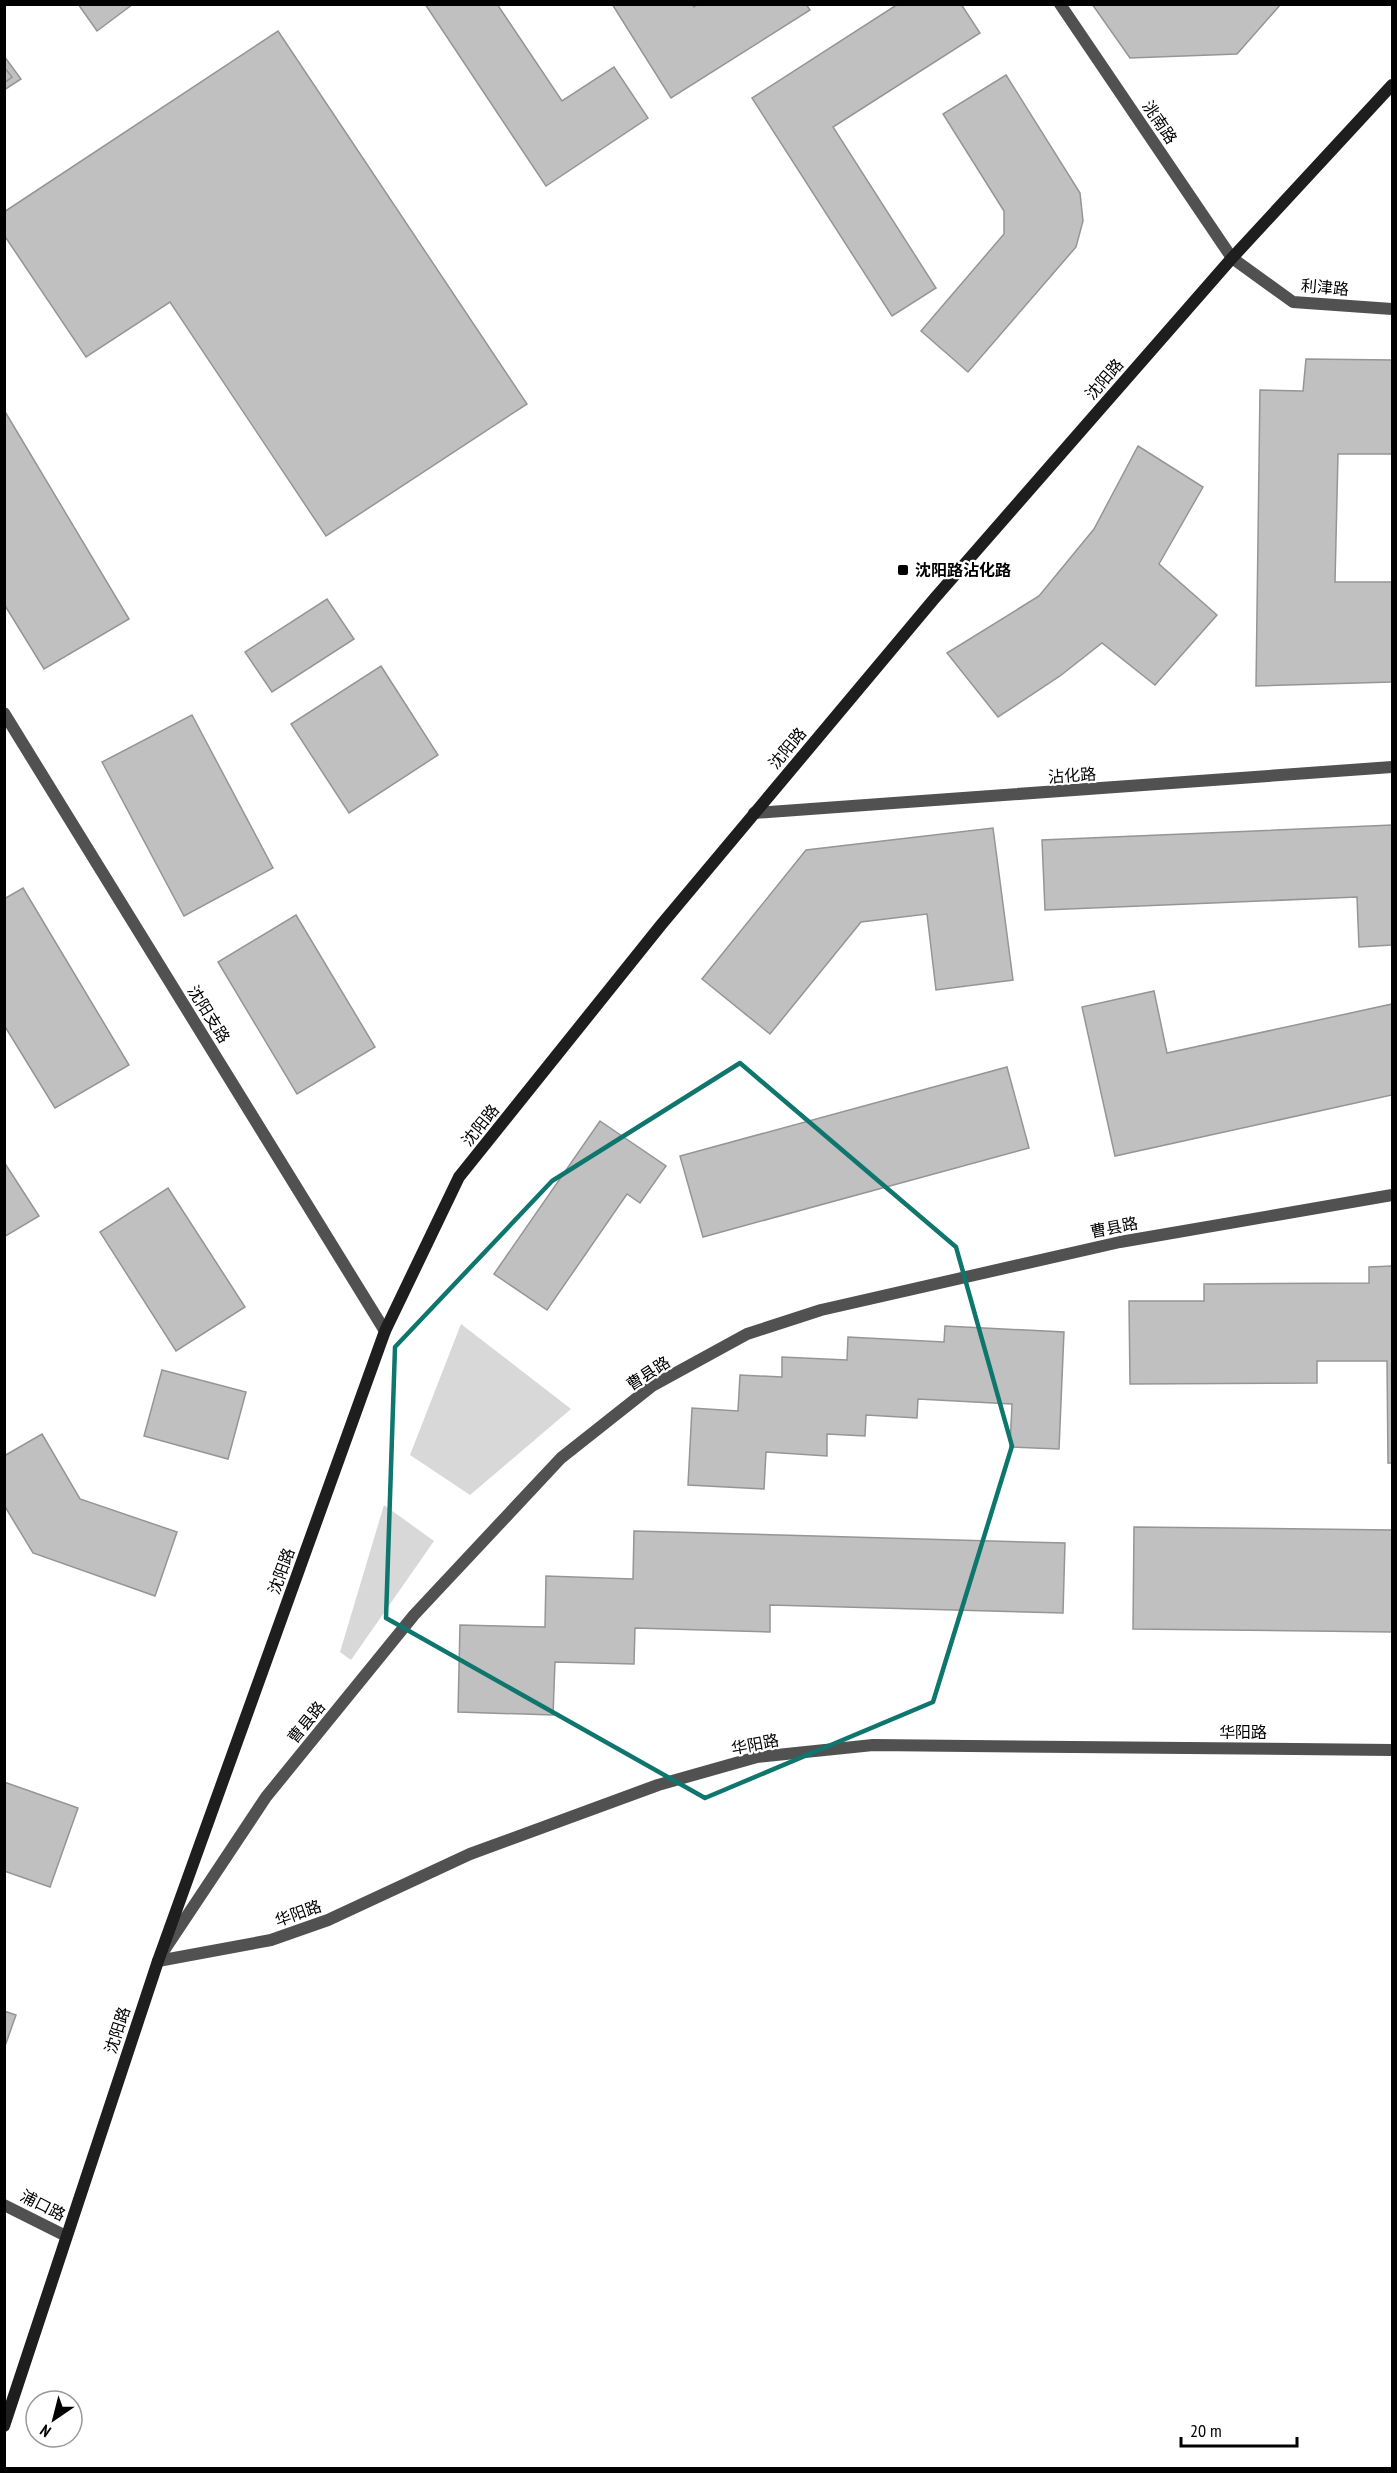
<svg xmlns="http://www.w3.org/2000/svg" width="1397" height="2473" font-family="'PT Sans Narrow','Noto Sans SC',sans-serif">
  <rect width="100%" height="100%" fill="#fff"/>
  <g fill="#d8d8d8">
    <path d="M461,1324L571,1409L470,1495L410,1455Z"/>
    <path d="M384,1505L434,1541L351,1660L340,1652Z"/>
  </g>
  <g fill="#c0c0c0" stroke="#959595" stroke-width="1.5">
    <path d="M78,4H133L97,31Z"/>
    <path d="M425,4H497L562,101L614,67L648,118L546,186Z"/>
    <path d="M612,4H692L694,7L698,4H806L810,10L671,98Z"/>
    <path d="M898,4H961L980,33L833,127L936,288L892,316L752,98Z"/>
    <path d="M1092,4H1281L1237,54L1130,58Z"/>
    <path d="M278,31L527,404L326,536L170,302L86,357L4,235V212Z"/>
    <path d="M4,56L21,79L4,90Z"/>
    <path d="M4,67L12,77L4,83Z"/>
    <path d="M1006,75L1080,193L1083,221L1076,247L968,372L921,331L1004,234V211L943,114Z"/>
    <path d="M1306,359L1392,360V454H1338L1335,582H1392V682L1256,686L1260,390L1303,391Z"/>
    <path d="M4,410L129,619L44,669L4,604Z"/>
    <path d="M1138,446L1203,487L1159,564L1217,615L1155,685L1102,643L1060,676L998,717L947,653L1039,596L1094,529Z"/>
    <path d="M327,599L354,639L272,692L245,652Z"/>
    <path d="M381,666L438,755L349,813L291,724Z"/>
    <path d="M192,715L273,868L184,916L102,762Z"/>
    <path d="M1392,825V945L1359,947L1357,897L1045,910L1042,840Z"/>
    <path d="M993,828L1013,980L936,990L927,914L861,922L770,1034L702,979L806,850Z"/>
    <path d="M23,888L129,1065L55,1108L4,1025V899Z"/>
    <path d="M296,915L375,1047L297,1094L218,962Z"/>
    <path d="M1154,991L1167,1053L1392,1004V1095L1115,1156L1082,1007Z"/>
    <path d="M1007,1067L1029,1148L703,1237L680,1156Z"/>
    <path d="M600,1121L666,1166L640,1203L627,1194L547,1310L494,1274Z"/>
    <path d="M4,1162L39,1216L4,1237Z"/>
    <path d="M168,1188L245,1307L176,1351L100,1232Z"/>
    <path d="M1392,1266V1463H1388L1387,1361H1317V1383L1130,1384L1129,1301H1204V1284L1369,1283V1267Z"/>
    <path d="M945,1326L1064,1332L1059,1449L1010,1447L1012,1404L918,1399L917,1418L866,1415L865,1436L827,1434V1456L766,1452L764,1489L688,1485L692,1408L738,1411L740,1375L782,1377V1357L847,1360L848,1337L944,1342Z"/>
    <path d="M162,1370L246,1392L228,1459L144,1436Z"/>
    <path d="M42,1434L80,1499L177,1532L155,1596L33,1553L4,1505V1456Z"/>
    <path d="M1134,1527L1392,1530V1632L1133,1629Z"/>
    <path d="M634,1531L1065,1543L1063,1613L770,1605V1632L635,1628L634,1664L555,1662L553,1715L458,1712L460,1625L545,1627L546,1576L633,1579Z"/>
    <path d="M4,1782L78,1808L50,1887L4,1871Z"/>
    <path d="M4,2011L16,2015L4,2049Z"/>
  </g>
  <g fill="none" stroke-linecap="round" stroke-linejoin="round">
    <g stroke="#515151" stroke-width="12">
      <path d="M1060,4L1232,258"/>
      <path d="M4,713L385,1331"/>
      <path d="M4,2205L66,2236"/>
    </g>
    <g stroke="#515151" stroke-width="12">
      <path d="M1232,258L1293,302L1392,309"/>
      <path d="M754,813L1392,767"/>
      <path d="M163,1952L266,1797L414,1615L561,1458L652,1386L747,1334L821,1310L1120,1242L1392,1195"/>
      <path d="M158,1961L271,1940L328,1920L470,1854L658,1785L757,1757L873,1745L1392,1750"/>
    </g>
    <path stroke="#1e1e1e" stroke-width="12" d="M4,2426L158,1961L385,1331L459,1177L661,925L934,599L1232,258L1392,85"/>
  </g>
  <path fill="none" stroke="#0f766e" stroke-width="4.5" stroke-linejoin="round" d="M740,1063L956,1247L1012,1446L933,1702L705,1798L386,1618L395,1347L552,1181Z"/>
  <rect fill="#000" stroke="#fff" stroke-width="2" x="897" y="564" width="12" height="12" rx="3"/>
  <g text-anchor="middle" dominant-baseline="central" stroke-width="4.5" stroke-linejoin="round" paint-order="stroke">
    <g font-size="16" fill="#000" stroke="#fff">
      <text transform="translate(1160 122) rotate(56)">洮南路</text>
      <text transform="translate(1325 287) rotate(5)">利津路</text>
      <text transform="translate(1104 379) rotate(-49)">沈阳路</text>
      <text transform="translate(787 748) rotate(-50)">沈阳路</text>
      <text transform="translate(1072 775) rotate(-4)">沾化路</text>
      <text transform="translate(209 1014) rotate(58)">沈阳支路</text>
      <text transform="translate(480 1125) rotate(-51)">沈阳路</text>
      <text transform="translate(1114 1227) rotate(-11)">曹县路</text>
      <text transform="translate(648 1373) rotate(-33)">曹县路</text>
      <text transform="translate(281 1571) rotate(-70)">沈阳路</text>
      <text transform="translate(306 1722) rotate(-51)">曹县路</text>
      <text x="1243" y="1732">华阳路</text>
      <text transform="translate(755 1744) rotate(-11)">华阳路</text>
      <text transform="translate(298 1913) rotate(-20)">华阳路</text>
      <text transform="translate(117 2030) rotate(-72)">沈阳路</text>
      <text transform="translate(43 2205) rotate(27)">浦口路</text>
    </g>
    <g font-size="16" font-weight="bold" fill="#000" stroke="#fff" text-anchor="start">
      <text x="915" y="570">沈阳路沾化路</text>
    </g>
  </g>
  <rect width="1397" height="2473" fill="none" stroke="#000000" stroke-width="12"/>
  <g transform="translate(54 2419) rotate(215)"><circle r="28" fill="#ffffff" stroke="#999999" stroke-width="1.5"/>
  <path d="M0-4.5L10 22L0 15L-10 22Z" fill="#000000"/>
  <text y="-9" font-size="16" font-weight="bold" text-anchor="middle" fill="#000000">N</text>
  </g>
  <path d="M1181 2437v9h116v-9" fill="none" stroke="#000000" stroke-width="3"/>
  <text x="1190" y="2437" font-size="18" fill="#000000" stroke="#ffffff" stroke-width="4.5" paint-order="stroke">20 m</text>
</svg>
